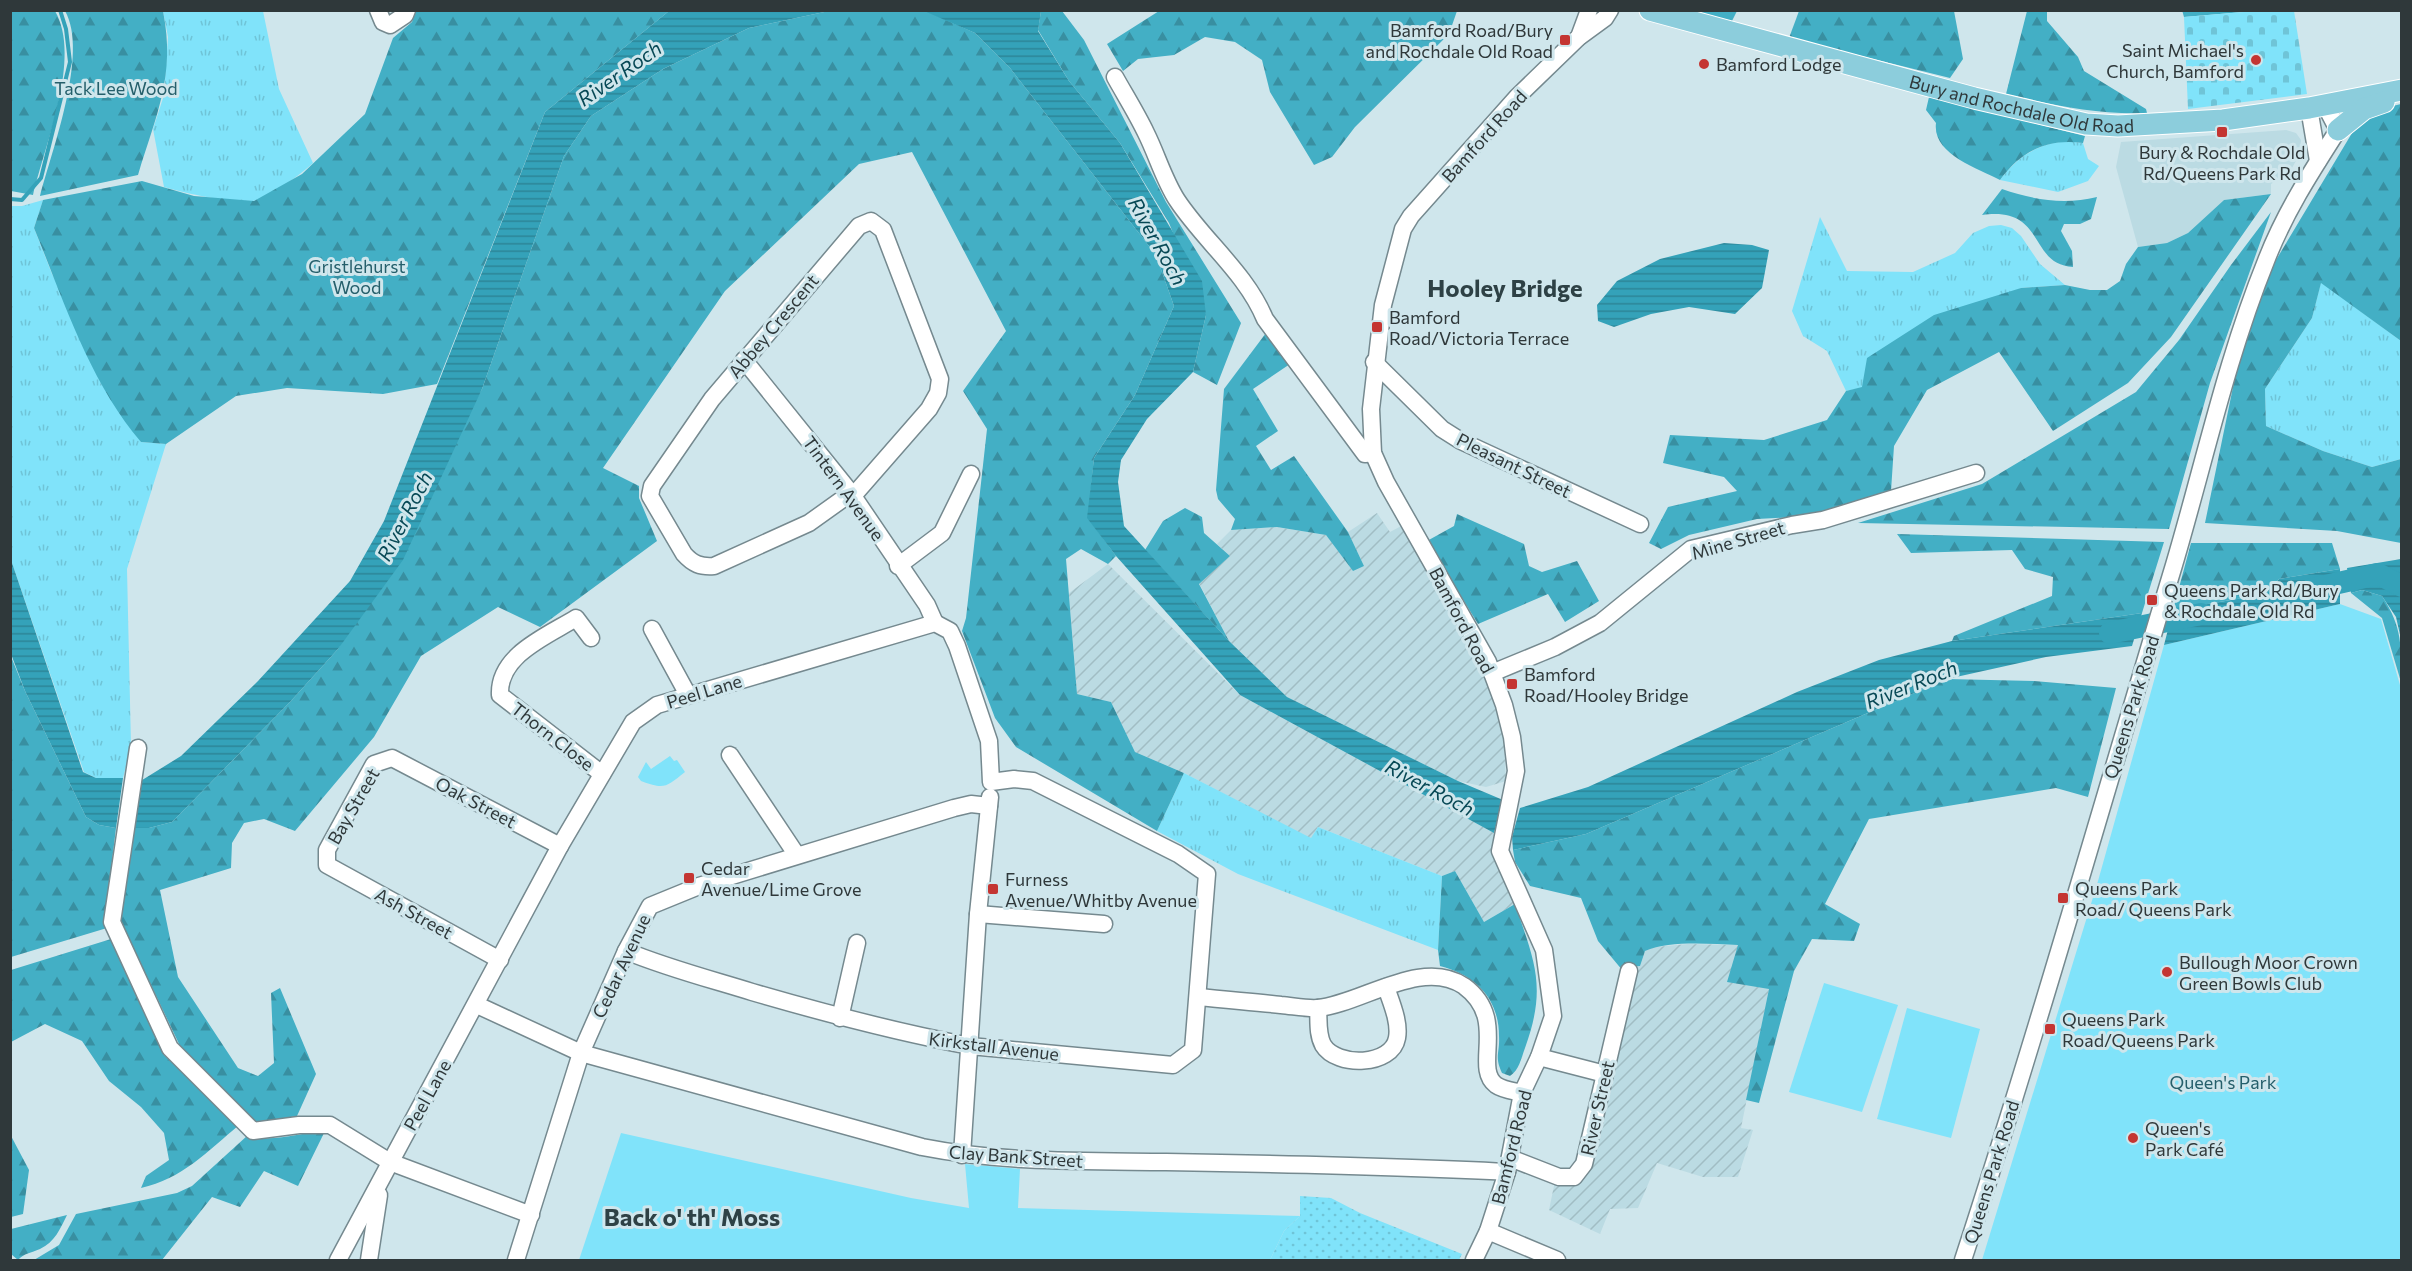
<svg xmlns="http://www.w3.org/2000/svg" width="2412" height="1271" font-family="Commissioner,sans-serif">
  <defs>
    <pattern id="industrial-furrows" width="10" height="10" patternUnits="userSpaceOnUse" patternTransform="scale(1.5)"><rect width="10" height="10" fill="#bbdbe3"/><path d="M-1 1l2-2M0 10L10 0M9 11l2-2" fill="none" stroke="#a1bdc4"/></pattern>
    <pattern id="grass-tufts" width="24" height="20" patternUnits="userSpaceOnUse" patternTransform="scale(1.5)"><rect width="24" height="20" fill="#80e3fa"/><path d="M3 7l-1-3M5 7V3M7 7l1-3M15 17l-1-3M17 17v-4M19 17l1-3" fill="none" stroke="#6fc4d7"/></pattern>
    <pattern id="forest-firs" width="22" height="20" patternUnits="userSpaceOnUse" patternTransform="scale(1.5)"><rect width="22" height="20" fill="#43afc5"/><path d="M5 1l3.5 6h-7zM16 11l3.5 6h-7z" fill="#388fa1"/></pattern>
    <pattern id="cemetery-stones" width="16" height="16" patternUnits="userSpaceOnUse" patternTransform="scale(1.5)"><rect width="16" height="16" fill="#80e3fa"/><path d="M2 7V4a2 2 0 0 1 4 0v3zM10 15v-3a2 2 0 0 1 4 0v3z" fill="#6fc4d7"/></pattern>
    <pattern id="garden-dots" width="8" height="8" patternUnits="userSpaceOnUse" patternTransform="scale(1.5)"><rect width="8" height="8" fill="#80e3fa"/><path d="M2 2h.1M6 6h.1" fill="none" stroke="#6fc4d7" stroke-width="1.8" stroke-linecap="round"/></pattern>
    <pattern id="water-rules" width="6" height="5" patternUnits="userSpaceOnUse" patternTransform="scale(1.5)"><rect width="6" height="5" fill="#34a2b9"/><path d="M0 2.5h6" fill="none" stroke="#2c8597"/></pattern>
  </defs>
  <rect width="100%" height="100%" fill="#cfe6ec"/>
  <path fill="#bbdbe3" d="M2286,130L2296,133L2301,140L2300,154L2289,173L2271,184V194L2224,200L2188,233L2167,243L2138,247L2116,167L2121,142Z"/>
  <g fill="url(#industrial-furrows)">
    <path d="M1377,513L1390,532L1405,524L1502,703L1506,781L1486,787L1458,781L1287,697L1229,641L1199,583L1230,556L1217,544L1231,530L1277,527L1326,535L1364,566L1348,532Z"/>
    <path d="M1108,564L1240,695L1494,833L1499,869L1515,904L1484,922L1455,871L1442,876L1318,827L1311,839L1184,773L1135,752L1111,702L1077,694L1069,593Z"/>
    <path d="M1688,944L1738,945L1769,989L1741,1128L1753,1130L1738,1177H1703L1657,1163L1638,1208L1610,1209L1600,1234L1549,1210L1555,1181L1580,1183L1587,1166L1629,967L1645,951L1655,947Z"/>
  </g>
  <g fill="url(#grass-tufts)">
    <path d="M163,11H263L279,89L313,163C303,173 267,199 253,201C232,204 185,193 164,187L153,129L164,95L168,37Z"/>
    <path d="M2066,141L2083,143L2088,159L2099,166L2088,181L2058,192L2000,180C2017,157 2037,144 2066,141Z"/>
    <path d="M43,200L34,228L52,274L141,442L166,444L127,569L131,746L123,778H96L84,772L11,560L10,206H22Z"/>
    <path d="M1820,217L1847,271L1913,272L1955,253L1973,233L1989,226L2001,225L2012,228L2021,236L2040,264L2065,285L2021,288L1862,388L1846,391L1827,351L1803,336L1792,311Z"/>
    <path d="M2321,282L2401,341V459L2372,467L2323,451L2266,426L2265,389L2312,318Z"/>
    <path d="M1184,773L1311,838L1318,827L1442,876L1438,950L1238,874L1157,831Z"/>
  </g>
  <g fill="url(#forest-firs)">
    <path d="M2182,10L2255,11L2184,17Z"/>
    <path d="M10,11H55C82,58 45,144 33,195L11,191Z"/>
    <path d="M65,11H163C176,76 156,115 138,175L40,196C52,150 89,53 65,11Z"/>
    <path d="M416,11H669L545,112L437,384L383,394L287,388L236,396L166,444L141,442C89,381 64,301 34,228L43,200L142,181L194,196L254,201L302,174L365,114L393,38L412,22Z"/>
    <path d="M829,11L924,10L975,33L1010,68L1156,255L1174,306L1135,395L1094,458L1088,518L1116,556L1108,564L1081,549L1066,559L1077,694L1111,702L1135,752L1184,773L1157,831L1016,747L995,718L962,631L966,618L987,429L963,391L1006,331L912,152L859,164L725,291L603,468L639,486V498L657,541L540,627L498,607L421,656L374,737L295,831L264,819L244,823L232,843L231,868L160,890L178,977L238,1068L258,1076L274,1063L271,993L280,988L316,1074L297,1116L256,1123L180,1046L119,918L132,828H149L172,822L290,702L338,649L482,389L564,156L591,116L663,69L749,28Z"/>
    <path d="M1041,11H1062L1084,40L1166,202L1241,323L1217,385L1193,372L1206,315L1169,223L1120,143L1069,81L1038,30Z"/>
    <path d="M1159,11V10L1457,11L1449,34L1355,127L1332,157L1314,165L1270,92L1262,60L1235,42L1205,37L1174,55L1138,59L1123,71L1107,44Z"/>
    <path d="M1690,11H1737L1732,21Z"/>
    <path d="M1799,11H1954L1963,59L1950,78L1789,38Z"/>
    <path d="M2027,11H2047V21L2078,57L2084,71L2146,109L2147,113C2098,115 2053,105 2006,94Z"/>
    <path d="M1929,97L2085,136L2083,143C2047,138 2021,151 2000,180C1977,168 1932,154 1936,123L1926,110Z"/>
    <path d="M2401,104V341L2321,283L2312,318L2265,389L2266,426L2323,451L2372,467L2401,459V543L2337,531L2205,523L2239,358L2273,265L2364,113Z"/>
    <path d="M2002,189C2034,200 2064,205 2097,197L2091,219L2080,224H2064L2061,231L2072,251L2073,267C2027,264 2047,206 1982,215Z"/>
    <path d="M2271,194L2171,337L2128,383L2053,431L1999,352L1927,390L1894,446L1891,491L1815,516L1757,519L1689,535L1661,549L1649,543L1668,507L1737,491L1724,477L1663,463L1670,435L1764,440L1827,420L1846,391L1862,387L1867,358L1934,315L2021,288L2065,285L2090,290H2107L2120,281L2126,264L2138,247L2167,243L2188,233L2224,200Z"/>
    <path d="M2271,212L2210,383L2169,529L1858,523L1982,484L2136,392L2179,340L2231,265Z"/>
    <path d="M1266,333L1290,364L1253,389L1278,431L1256,446L1271,470L1294,456L1348,532L1364,566L1353,571L1326,535L1277,527L1231,530L1235,519L1218,499L1216,490L1224,389Z"/>
    <path d="M1185,508L1202,517L1204,533L1230,556L1199,584L1229,641L1145,550L1163,521Z"/>
    <path d="M1457,514L1524,544L1529,566L1542,572L1577,561L1599,601L1565,622L1548,594L1478,624L1427,541L1454,526Z"/>
    <path d="M1897,534L2164,542L2142,613L1952,641L1954,636L2052,596L2053,577L2025,569L2012,550L1911,553Z"/>
    <path d="M2191,543H2332L2340,569L2279,579L2266,594L2173,610Z"/>
    <path d="M2362,590L2382,596C2403,628 2401,646 2401,682L2382,618L2351,593Z"/>
    <path d="M10,654L25,691L86,817L99,825L116,828L105,919L107,928L11,957Z"/>
    <path d="M1947,679L2034,681L2116,688L2088,797L2056,788L1869,819L1825,904L1860,924L1854,941L1812,939L1794,971L1759,1103L1746,1100L1769,989L1727,982L1738,945C1710,944 1670,940 1645,951L1640,966L1629,967L1623,971L1598,941L1581,898L1530,886L1515,862L1513,850L1586,834Z"/>
    <path d="M1455,871L1484,922L1515,904C1535,963 1547,987 1525,1048C1521,1059 1519,1070 1510,1076L1502,1073C1494,1056 1500,1053 1499,1036C1499,998 1475,975 1440,966L1438,950L1442,876Z"/>
    <path d="M111,939L164,1055L239,1125C208,1151 182,1179 141,1188L146,1176L169,1160L164,1133L141,1107L109,1081L82,1041L45,1024L11,1042V970Z"/>
    <path d="M325,1131L298,1186L264,1171L240,1207L212,1197L162,1260H34L59,1245L76,1214L177,1193L192,1186L248,1135C271,1144 300,1132 325,1131Z"/>
    <path d="M10,1134L29,1170L23,1214L11,1217Z"/>
    <path d="M67,1215C60,1229 55,1242 40,1249C31,1253 24,1253 18,1260L11,1254V1229Z"/>
  </g>
  <path fill="url(#cemetery-stones)" d="M2255,11H2294L2307,94L2188,109L2184,17Z"/>
  <g fill="#80e3fa">
    <path d="M2340,604L2381,619L2402,692L2401,1260H1982L2098,881L2164,645Z"/>
    <path d="M670,756L674,761L677,760L685,772C666,787 665,790 641,781L638,777L646,762L651,769Z"/>
    <path d="M1824,983L1898,1005L1862,1112L1789,1092Z"/>
    <path d="M1907,1008L1980,1029L1951,1138L1877,1119Z"/>
    <path d="M621,1133L911,1198L969,1208L965,1164L1020,1169L1018,1208L1300,1216L1284,1231L1270,1260H579Z"/>
  </g>
  <path fill="url(#garden-dots)" d="M1300,1196L1331,1198L1360,1213L1462,1254L1459,1260H1270L1284,1231L1300,1216Z"/>
  <g fill="url(#water-rules)">
    <path d="M669,11H829L749,28L663,69L591,116L564,156L482,389L403,560L338,649L290,702L172,822L149,828H132L139,782L181,756L258,681L350,581L384,521L545,112Z"/>
    <path d="M924,11H1041L1038,31L1069,81L1120,143L1202,281L1206,315L1193,372L1147,419L1121,460L1118,482L1124,526L1229,641L1287,697L1458,781L1503,800L1494,833L1240,695L1116,556L1087,518L1094,458L1135,395L1174,306L1156,255L1010,68L975,33Z"/>
    <path d="M1724,243L1752,245L1769,250L1762,288L1735,314L1689,307L1651,314L1614,327L1598,321L1597,305L1617,281L1660,259Z"/>
    <path d="M2401,559H2402L2401,639L2396,617L2382,596L2362,590L2351,593L2347,568Z"/>
    <path d="M11,560L83,772L96,778H123L116,828L99,825L86,817L25,691L11,654Z"/>
    <path d="M2340,569V604L2164,645L2173,610L2266,594L2279,579Z"/>
    <path d="M2142,613L2132,646L2046,657L1947,679L1586,834L1513,850L1512,837L1520,808L1588,787L1797,692L1879,660L1952,641Z"/>
  </g>
  <g fill="none" stroke-linecap="round" stroke-linejoin="round">
    <path stroke="#34a2b9" stroke-width="4" d="M10,199L22,200L41,178L70,62L66,29L60,10"/>
    <g stroke="#34a2b9" stroke-width="22">
      <path d="M2312,589L2378,574L2402,586"/>
      <path d="M2110,633L2201,614"/>
    </g>
    <defs>
      <g id="minor">
        <path d="M378,10L383,22L390,25L405,15L407,10"/>
        <path d="M1579,37L1589,10"/>
        <path d="M1115,77C1125,95 1137,114 1146,133C1157,155 1164,180 1177,200C1204,241 1246,273 1265,319L1365,454L1373,453"/>
        <path d="M2309,108L2318,161"/>
        <path d="M744,360L851,493L927,605L935,623"/>
        <path d="M1374,362L1442,429L1461,441L1640,524"/>
        <path d="M851,493L809,523L714,566C700,567 693,564 684,554L650,496L652,486L712,399L859,226L871,221L883,230L940,379L938,393L929,409L853,496"/>
        <path d="M898,566L942,533L971,474"/>
        <path d="M652,629L688,695"/>
        <path d="M591,638L576,618C547,636 498,655 500,695L602,774"/>
        <path d="M1492,673L1555,647L1600,623L1691,549L1792,525L1823,520L1976,473"/>
        <path d="M138,748L112,922L170,1048L253,1131L299,1125H330L390,1162L531,1215"/>
        <path d="M730,755L796,854"/>
        <path d="M978,914L1104,924"/>
        <path d="M500,960L327,865V850L374,764L392,758L560,846"/>
        <path d="M1199,997C1226,1000 1254,1002 1281,1005C1293,1006 1307,1009 1318,1008C1361,1004 1422,957 1464,986C1509,1019 1472,1067 1496,1085C1503,1090 1514,1091 1522,1093"/>
        <path d="M477,1005L581,1053L922,1147C1003,1163 1085,1161 1166,1162C1280,1164 1393,1166 1507,1172"/>
        <path d="M1318,1008C1319,1020 1317,1034 1323,1045C1337,1068 1392,1066 1397,1038C1400,1022 1391,1002 1386,987"/>
        <path d="M840,1018L857,943"/>
        <path d="M1539,1057L1605,1074"/>
        <path d="M962,1155L978,914L990,797"/>
        <path d="M1510,1158L1559,1177H1574L1584,1164L1629,971"/>
        <path d="M1488,1231L1557,1260"/>
        <path d="M338,1260L560,846L633,722L657,705L935,623L950,631L957,646L989,741L991,782L1014,779L1033,781L1178,854L1207,874L1193,1050L1173,1065L970,1046C896,1032 824,1013 752,992C710,979 667,968 626,951"/>
        <path d="M369,1260L379,1195"/>
        <path d="M516,1260L581,1053L626,951L650,906L699,886L954,808L971,804L989,806"/>
        <path d="M1474,1260L1488,1231L1507,1172L1522,1093L1539,1057L1553,1016L1544,950L1500,851L1516,771L1512,737L1504,705L1488,662L1386,482L1373,453L1371,409L1383,305L1403,229L1411,216L1517,97L1579,37L1605,18L1610,10"/>
        <path d="M1963,1260C2038,1030 2104,797 2174,565C2204,464 2226,360 2266,261C2284,214 2311,172 2338,130L2325,105"/>
      </g>
      <g id="major">
        <path id="s1" d="M1650,10L1974,98L2086,124L2118,126L2223,120L2309,108L2402,90"/>
        <path d="M2338,130L2364,109L2384,102"/>
      </g>
    </defs>
    <use href="#minor" stroke="#75898f" stroke-width="19"/>
    <use href="#major" stroke="#fff" stroke-width="23"/>
    <use href="#minor" stroke="#fff" stroke-width="16"/>
    <use href="#major" stroke="#8ccddc" stroke-width="21"/>
  </g>
  <g fill="#c43532" stroke="#cfe6ec" stroke-width="2">
    <rect x="1559" y="34" width="12" height="12" rx="3"/>
    <circle cx="2256" cy="60" r="6"/>
    <circle cx="1704" cy="64" r="6"/>
    <rect x="2216" y="126" width="12" height="12" rx="3"/>
    <rect x="1371" y="321" width="12" height="12" rx="3"/>
    <rect x="2146" y="594" width="12" height="12" rx="3"/>
    <rect x="1506" y="678" width="12" height="12" rx="3"/>
    <rect x="683" y="872" width="12" height="12" rx="3"/>
    <rect x="987" y="883" width="12" height="12" rx="3"/>
    <rect x="2057" y="892" width="12" height="12" rx="3"/>
    <circle cx="2167" cy="972" r="6"/>
    <rect x="2044" y="1023" width="12" height="12" rx="3"/>
    <circle cx="2133" cy="1138" r="6"/>
  </g>
  <g text-anchor="middle" dominant-baseline="central" stroke-width="6" stroke-linejoin="round" paint-order="stroke">
    <g font-size="18" fill="#2f383a" stroke="#cfe6ec" text-anchor="start">
      <text x="1553" y="30" text-anchor="end">Bamford Road/Bury<tspan x="1553" dy="21">and Rochdale Old Road</tspan></text>
      <text x="2244" y="50" text-anchor="end">Saint Michael's<tspan x="2244" dy="21">Church, Bamford</tspan></text>
      <text x="1716" y="64">Bamford Lodge</text>
      <text x="2222" y="152" text-anchor="middle">Bury &amp; Rochdale Old<tspan x="2222" dy="21">Rd/Queens Park Rd</tspan></text>
      <text x="1389" y="317">Bamford<tspan x="1389" dy="21">Road/Victoria Terrace</tspan></text>
      <text x="2164" y="590">Queens Park Rd/Bury<tspan x="2164" dy="21">&amp; Rochdale Old Rd</tspan></text>
      <text x="1524" y="674">Bamford<tspan x="1524" dy="21">Road/Hooley Bridge</tspan></text>
      <text x="701" y="868">Cedar<tspan x="701" dy="21">Avenue/Lime Grove</tspan></text>
      <text x="1005" y="879">Furness<tspan x="1005" dy="21">Avenue/Whitby Avenue</tspan></text>
      <text x="2075" y="888">Queens Park<tspan x="2075" dy="21">Road/ Queens Park</tspan></text>
      <text x="2179" y="962">Bullough Moor Crown<tspan x="2179" dy="21">Green Bowls Club</tspan></text>
      <text x="2062" y="1019">Queens Park<tspan x="2062" dy="21">Road/Queens Park</tspan></text>
      <text x="2145" y="1128">Queen's<tspan x="2145" dy="21">Park Café</tspan></text>
    </g>
    <g font-size="18" fill="#255f6b" stroke="#cfe6ec">
      <text x="116" y="88">Tack Lee Wood</text>
      <text x="357" y="266">Gristlehurst<tspan x="357" dy="21">Wood</tspan></text>
      <text x="2223" y="1082">Queen's Park</text>
    </g>
    <g font-size="18" fill="#2f383a" stroke="#cfe6ec">
      <text stroke="none"><textPath href="#s1" startOffset="384">Bury and Rochdale Old Road</textPath></text>
      <text transform="translate(1484 136) rotate(-48)">Bamford Road</text>
      <text transform="translate(773 326) rotate(-50)">Abbey Crescent</text>
      <text transform="translate(1514 465) rotate(26)">Pleasant Street</text>
      <text transform="translate(844 488) rotate(54)">Tintern Avenue</text>
      <text transform="translate(1738 540) rotate(-16)">Mine Street</text>
      <text transform="translate(1462 620) rotate(62)">Bamford Road</text>
      <text transform="translate(704 691) rotate(-17)">Peel Lane</text>
      <text transform="translate(2131 707) rotate(-73)">Queens Park Road</text>
      <text transform="translate(553 736) rotate(38)">Thorn Close</text>
      <text transform="translate(476 802) rotate(28)">Oak Street</text>
      <text transform="translate(353 806) rotate(-60)">Bay Street</text>
      <text transform="translate(414 913) rotate(29)">Ash Street</text>
      <text transform="translate(621 966) rotate(-65)">Cedar Avenue</text>
      <text transform="translate(994 1046) rotate(7)">Kirkstall Avenue</text>
      <text transform="translate(427 1095) rotate(-61)">Peel Lane</text>
      <text transform="translate(1597 1108) rotate(-77)">River Street</text>
      <text transform="translate(1511 1147) rotate(-76)">Bamford Road</text>
      <text transform="translate(1016 1156) rotate(4)">Clay Bank Street</text>
      <text transform="translate(1991 1172) rotate(-73)">Queens Park Road</text>
    </g>
    <g font-size="20" font-style="italic" fill="#074855" stroke="#cfe6ec">
      <text transform="translate(619 73) rotate(-35)">River Roch</text>
      <text transform="translate(1158 241) rotate(61)">River Roch</text>
      <text transform="translate(404 516) rotate(-63)">River Roch</text>
      <text transform="translate(1911 684) rotate(-22)">River Roch</text>
      <text transform="translate(1430 787) rotate(28)">River Roch</text>
    </g>
    <g font-size="24" font-weight="bold" fill="#2e4145" stroke="#cfe6ec">
      <text x="1505" y="287">Hooley Bridge</text>
      <text x="692" y="1216">Back o' th' Moss</text>
    </g>
  </g>
  <rect width="2412" height="1271" fill="none" stroke="#2f383a" stroke-width="24"/>
</svg>
